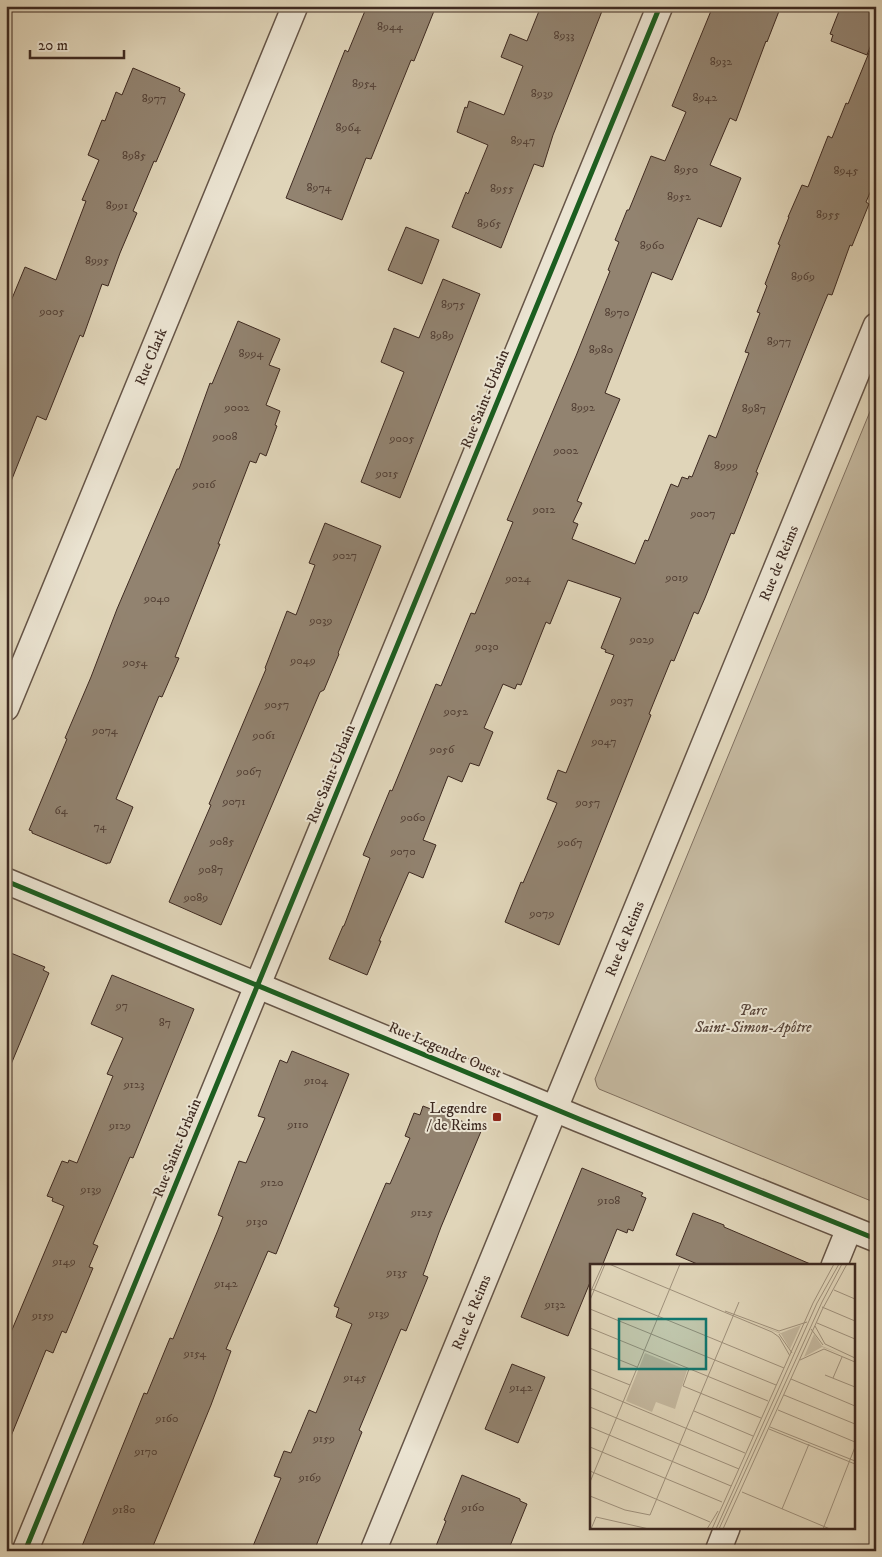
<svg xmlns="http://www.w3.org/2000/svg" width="882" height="1557" font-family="'IM FELL DW Pica',serif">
  <rect width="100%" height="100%" fill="#e0d5b9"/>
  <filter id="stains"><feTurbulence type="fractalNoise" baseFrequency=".004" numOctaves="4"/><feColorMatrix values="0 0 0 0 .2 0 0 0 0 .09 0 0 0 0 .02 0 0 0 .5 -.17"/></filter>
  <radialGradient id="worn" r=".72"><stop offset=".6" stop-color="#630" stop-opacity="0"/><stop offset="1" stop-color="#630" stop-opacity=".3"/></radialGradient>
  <path fill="#c4b89f" stroke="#817160" d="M876,397V1203L599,1089L597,1086L595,1079Z"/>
  <g fill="#928370" stroke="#3e2a21">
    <path d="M367,6H436L414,61L411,60L371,159L366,158L342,220L286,198L345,50L348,52Z"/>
    <path d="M541,6H604L553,135L543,167L534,164L501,248L452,227L466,192L468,194L488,145L457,132L465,107L467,108L469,101L504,115L523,66L501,57L510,34L527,41Z"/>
    <path d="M713,6H781L767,42L766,41L736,121L730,118L710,165L741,178L721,227L698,218L672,280L652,272L605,393L620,399L577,501L582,503L573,522L578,524L572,539L635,564L645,540L648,541L671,484L678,487L682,477L688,479L689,476L692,477L709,435L716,438L749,353L745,352L760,313L757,312L767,286L765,284L780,245L778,244L789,217H788L802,185L808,187L828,136L832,138L846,103L848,104L875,38L876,179L866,202L869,204L852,246L850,245L832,295L828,294L821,311L756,472L758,473L734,534L731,533L705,598L698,614L694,612L674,661L671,660L649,714L651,715L559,945L505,922L521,882L523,883L557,803L547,799L558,770L566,773L614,655L605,652L606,650L601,648L621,598L568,580L550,624L546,622L521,685L517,684L515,689L503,684L484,728L493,732L479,766L470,763L462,782L448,776L423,840L436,845L423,878L409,872L379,941H381L367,975L329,959L343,926H344L370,858L363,855L390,790L392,791L436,684L441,686L471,613L475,614L513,522L507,520L576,356L610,271L608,270L619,242L615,240L627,210H629L651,156L665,161L686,112L672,106Z"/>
    <path d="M841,6H876V32L867,55L831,41L833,35L830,34Z"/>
    <path d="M133,68L180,88L179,91L185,94L156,162L154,161L133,211L137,213L120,253L108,286L102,284L83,337L80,335L46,420L37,416L8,489H6V313L25,267L56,280L86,201L82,200L99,160L88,155L102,120L105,121L116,92L122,95Z"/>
    <path d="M406,227L439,240L422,284L388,270Z"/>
    <path d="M443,279L480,294L400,498L361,482L404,372L381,362L394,328L419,338Z"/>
    <path d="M238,321L280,339L269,365L280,369L266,405L280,411L275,425L277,426L266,456L260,453L256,463L250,461L218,544H220L175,657L179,658L162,697L159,696L116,799L133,807L110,863H107V864L32,833V831L29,830L67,739L65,738L91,677L117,609L177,469H179L210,383L212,384Z"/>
    <path d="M325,523L381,546L338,653L339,654L324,690L320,692L221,925L169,902L211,805L209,804L266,669L265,668L287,611L296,615L315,565L309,563Z"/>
    <path d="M6,951L45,967L43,970L49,973L7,1074Z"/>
    <path d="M112,975L194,1009L133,1158L130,1157L93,1244L98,1246L89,1267L93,1268L66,1333L62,1331L53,1353L46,1350L7,1446H6V1344L64,1206L52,1201L53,1198L47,1196L62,1161L68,1163L69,1160L77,1163L113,1076L107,1074L123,1038L91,1024Z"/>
    <path d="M292,1051L349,1074L276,1254L268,1251L226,1349L231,1351L211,1405L151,1551H80L144,1393L147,1394L170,1338L173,1339L218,1230L223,1217L218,1215L239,1161L246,1163L265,1118L258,1116L280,1060L287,1063Z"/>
    <path d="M423,1106L482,1129L441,1227L423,1275L428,1277L406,1331L401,1329L359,1430L362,1432L314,1551H251L281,1478L274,1476L284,1451L291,1453L309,1410L316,1413L352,1324L336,1317L339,1308L334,1306L386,1183L390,1184L410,1138L405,1136L414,1113L420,1115Z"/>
    <path d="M582,1168L643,1193L641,1196L646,1198L633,1231L628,1229L627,1233L617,1229L602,1266H591V1280L568,1336L521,1317Z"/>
    <path d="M693,1213L724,1225V1227L815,1266H702L676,1255Z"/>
    <path d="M512,1364L545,1377L518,1443L485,1429Z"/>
    <path d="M462,1475L520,1499V1501L527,1504L508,1551H434L446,1521L444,1520Z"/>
  </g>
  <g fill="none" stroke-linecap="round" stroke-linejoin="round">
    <defs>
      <g id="minor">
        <path id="s1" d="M6,708L295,6"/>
        <path d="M6,881L579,1119L876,1239"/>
        <path d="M834,1266L849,1229"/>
        <path d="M25,1551L660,6"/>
        <path id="s2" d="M373,1551L876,326"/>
        <path d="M718,1551L727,1528"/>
      </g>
    </defs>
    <use href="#minor" stroke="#665547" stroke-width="28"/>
    <use href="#minor" stroke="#ebe4d2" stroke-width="25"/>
    <defs>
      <g id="cycleway">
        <path d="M6,881L579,1119L876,1239"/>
        <path d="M25,1551L660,6"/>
      </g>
    </defs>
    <use href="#cycleway" stroke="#ebe4d2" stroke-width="8"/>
    <use href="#cycleway" stroke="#1b5e20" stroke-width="5"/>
  </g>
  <rect fill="#8f2418" stroke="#ebe4d2" stroke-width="2" x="492" y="1112" width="10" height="10" rx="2.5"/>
  <g text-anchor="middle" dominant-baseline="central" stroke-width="4" stroke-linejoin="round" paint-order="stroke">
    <g font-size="12" fill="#534035">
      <text x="390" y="26">8944</text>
      <text x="564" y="35">8933</text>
      <text x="721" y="61">8932</text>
      <text x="364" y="83">8954</text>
      <text x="542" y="93">8939</text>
      <text x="705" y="97">8942</text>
      <text x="154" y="98">8977</text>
      <text x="348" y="127">8964</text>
      <text x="523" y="140">8947</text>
      <text x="134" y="155">8985</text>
      <text x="686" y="169">8950</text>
      <text x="846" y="170">8945</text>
      <text x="319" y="187">8974</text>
      <text x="502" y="188">8955</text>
      <text x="679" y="196">8952</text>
      <text x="117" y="205">8991</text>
      <text x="828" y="214">8955</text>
      <text x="489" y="223">8965</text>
      <text x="652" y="245">8960</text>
      <text x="97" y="260">8995</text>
      <text x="803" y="276">8969</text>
      <text x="453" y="304">8975</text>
      <text x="52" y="311">9005</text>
      <text x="617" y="312">8970</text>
      <text x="442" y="335">8989</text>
      <text x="779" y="341">8977</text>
      <text x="601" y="349">8980</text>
      <text x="251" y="353">8994</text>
      <text x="237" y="407">9002</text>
      <text x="583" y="407">8992</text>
      <text x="754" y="408">8987</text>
      <text x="225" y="436">9008</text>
      <text x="402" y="438">9005</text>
      <text x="566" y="450">9002</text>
      <text x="726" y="465">8999</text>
      <text x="387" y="473">9015</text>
      <text x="204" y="484">9016</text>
      <text x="544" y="509">9012</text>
      <text x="703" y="513">9007</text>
      <text x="345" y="555">9027</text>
      <text x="677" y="577">9019</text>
      <text x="518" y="578">9024</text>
      <text x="157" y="598">9040</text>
      <text x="321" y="620">9039</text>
      <text x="642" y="639">9029</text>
      <text x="487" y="646">9030</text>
      <text x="303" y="660">9049</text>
      <text x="135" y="662">9054</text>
      <text x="622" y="700">9037</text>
      <text x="277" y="704">9057</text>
      <text x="456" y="711">9052</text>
      <text x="105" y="730">9074</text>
      <text x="264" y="735">9061</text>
      <text x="604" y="741">9047</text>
      <text x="442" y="749">9056</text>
      <text x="249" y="771">9067</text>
      <text x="234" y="801">9071</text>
      <text x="588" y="802">9057</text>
      <text x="61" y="810">64</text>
      <text x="413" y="817">9060</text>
      <text x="100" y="826">74</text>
      <text x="222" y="841">9085</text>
      <text x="570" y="842">9067</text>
      <text x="403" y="851">9070</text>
      <text x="211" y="869">9087</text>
      <text x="196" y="897">9089</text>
      <text x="542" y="913">9079</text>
      <text x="122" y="1005">97</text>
      <text x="165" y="1022">87</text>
      <text x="316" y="1080">9104</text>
      <text x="134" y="1084">9123</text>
      <text x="298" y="1124">9110</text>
      <text x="120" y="1125">9129</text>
      <text x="272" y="1182">9120</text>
      <text x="91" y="1189">9139</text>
      <text x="609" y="1200">9108</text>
      <text x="422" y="1212">9125</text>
      <text x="257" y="1221">9130</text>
      <text x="64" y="1261">9149</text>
      <text x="397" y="1272">9135</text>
      <text x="226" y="1283">9142</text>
      <text x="555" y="1304">9132</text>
      <text x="379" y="1313">9139</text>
      <text x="43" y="1315">9159</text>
      <text x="195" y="1353">9154</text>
      <text x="355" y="1377">9145</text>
      <text x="521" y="1387">9142</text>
      <text x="167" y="1418">9160</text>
      <text x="324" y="1438">9159</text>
      <text x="146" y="1451">9170</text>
      <text x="310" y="1477">9169</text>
      <text x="473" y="1507">9160</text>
      <text x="124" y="1509">9180</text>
    </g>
    <g font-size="15" fill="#3e2a21" stroke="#ebe4d2">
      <text stroke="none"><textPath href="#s1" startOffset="380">Rue Clark</textPath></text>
      <text transform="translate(485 399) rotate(-68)">Rue Saint-Urbain</text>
      <text stroke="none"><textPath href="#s2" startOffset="1068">Rue de Reims</textPath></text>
      <text transform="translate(331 774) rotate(-68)">Rue Saint-Urbain</text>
      <text stroke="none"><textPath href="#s2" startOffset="662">Rue de Reims</textPath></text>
      <text transform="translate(445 1050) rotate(23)">Rue Legendre Ouest</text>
      <text transform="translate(177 1148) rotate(-68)">Rue Saint-Urbain</text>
      <text stroke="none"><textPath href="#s2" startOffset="258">Rue de Reims</textPath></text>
    </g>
    <g font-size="15" font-style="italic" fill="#59463a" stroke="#ebe4d2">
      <text x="753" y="1010">Parc<tspan x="753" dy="17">Saint-Simon-Apôtre</tspan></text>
    </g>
    <g font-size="15" fill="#3e2a21" stroke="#ebe4d2" text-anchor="end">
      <text x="487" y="1108">Legendre<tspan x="487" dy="17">/ de Reims</tspan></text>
    </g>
  </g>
  <g transform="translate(590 1264)">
    <rect width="265" height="265" fill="#e0d5b9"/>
    <path d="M169,61L191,69L211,61L200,85L191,70ZM224,70L232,82L251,90L232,83L214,93ZM55,89L97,106L85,145L66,138L62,148L36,137Z" fill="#c4b89f"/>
    <path fill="none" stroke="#9f917c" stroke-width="1" d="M19,0L182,68L189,73L200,92M2,25L194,104M244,26L265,35M0,29L13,0M0,36L15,0M232,43L265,57M0,45L186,121M135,47L189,67L217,58M227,59L265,75M225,62L235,80L265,94M0,64L178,137M221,65L233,81M189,70L202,89M0,84L47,103M210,96L234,85L265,98M0,105L40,121M99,105L93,122L171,154M235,111L265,123M243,114L252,93M201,115L265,142M0,124L155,189M194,131L265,160M0,143L149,205M188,146L265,178M104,147L163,172M0,163L141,222M180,163L265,197M179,165L265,200M0,183L132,238M0,207L120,258M0,218L90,0M152,228L240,265M0,232L35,246L60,251L149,38M192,245L219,180M1,265L6,253L59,265M117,265L128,247M122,265L223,39L244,0M126,265L227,39L249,0M129,265L232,38L252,0M133,265L232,46L257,0M233,265L265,183"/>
    <path fill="#0f766e" fill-opacity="0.15" stroke="#0f766e" stroke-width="2.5" d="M29,55H116V105H29Z"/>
    <rect width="265" height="265" fill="none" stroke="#3e2a21" stroke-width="2.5"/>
  </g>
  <rect width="882" height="1557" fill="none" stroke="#e0d5b9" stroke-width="25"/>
  <rect x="8" y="8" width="867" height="1542" fill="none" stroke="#3e2a21" stroke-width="2.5"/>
  <rect x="12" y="12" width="857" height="1532" fill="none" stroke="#3e2a21"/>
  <path d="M30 50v8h94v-8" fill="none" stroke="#3e2a21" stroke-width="2.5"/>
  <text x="38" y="50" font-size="15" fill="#3e2a21" stroke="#ebe4d2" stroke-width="4" paint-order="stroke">20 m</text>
  <rect width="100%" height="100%" filter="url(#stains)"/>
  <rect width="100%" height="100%" fill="url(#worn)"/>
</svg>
